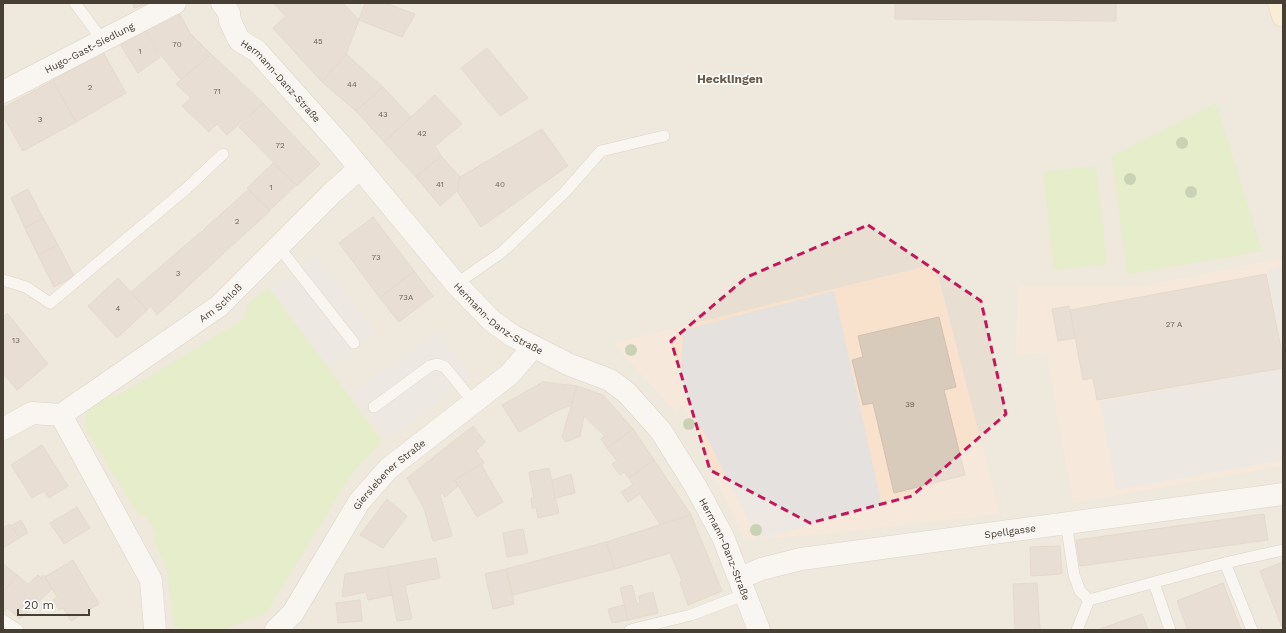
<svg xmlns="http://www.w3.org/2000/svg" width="1286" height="633" font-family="'Work Sans',sans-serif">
  <rect width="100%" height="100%" fill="#f4eee5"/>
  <rect fill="#e8dfd2" x="3" y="3" width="1280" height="627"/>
  <g fill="#f8e2ce">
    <path d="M1283,258V466L1073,503L1046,352L1016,357L1018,286H1143Z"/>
    <path d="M935,264L1000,514L819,535L744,540L683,406L675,412L613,343Z"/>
  </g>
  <g fill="#d4ebaa">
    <path d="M1216,103L1262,251L1127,274L1112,156Z"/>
    <path d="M1096,166L1107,264L1054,270L1043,172Z"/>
    <path d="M268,287L382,441L352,473L266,613L222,630H193L174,627L167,570L154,540L156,533L146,516L138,514L86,430L85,413L109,395H119L244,319L247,305Z"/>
  </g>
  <g fill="#e4e1de">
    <path d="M316,255L376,333L331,367L271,289Z"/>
    <path d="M1283,266V358L1267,269Z"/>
    <path d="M834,291L882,506L758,539L681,387L683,330Z"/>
    <path d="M437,331L471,377L387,439L353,393Z"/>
    <path d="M1283,368V460L1116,490L1100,402Z"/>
  </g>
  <g fill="#d9cbbc" stroke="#d2bfac">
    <path d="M133,3H150L134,8Z"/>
    <path d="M273,3H343L359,20L346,54L322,82L273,28L286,16Z"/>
    <path d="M365,3H385L415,14L402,37L359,20Z"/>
    <path d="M895,3H1116V21L895,19Z"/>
    <path d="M178,11L190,33L211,54L181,80L161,55L146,30Z"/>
    <path d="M145,30L160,57L138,73L120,44Z"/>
    <path d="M487,48L528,98L500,116L461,68Z"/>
    <path d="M103,52L126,93L76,122L53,80Z"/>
    <path d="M211,54L263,103L227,135L217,124L209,132L182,106L191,98L176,84Z"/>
    <path d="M346,54L383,87L356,111L322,82Z"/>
    <path d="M52,81L76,122L23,151L3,116V108Z"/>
    <path d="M383,87L411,117L384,142L356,111Z"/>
    <path d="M435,95L462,124L435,146L441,156L416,177L384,142Z"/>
    <path d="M263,103L320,164L297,186L239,127Z"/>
    <path d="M542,129L568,166L481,227L457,191L460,177Z"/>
    <path d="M441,156L460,177L457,191L440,206L416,177Z"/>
    <path d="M273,163L296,185L270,210L247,188Z"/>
    <path d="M28,189L43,218L25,228L11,198Z"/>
    <path d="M248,190L270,211L225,252L203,230Z"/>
    <path d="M373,217L414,271L380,298L339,243Z"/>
    <path d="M43,218L58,245L38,255L25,228Z"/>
    <path d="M202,231L224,253L157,315L151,306L147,310L131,292Z"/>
    <path d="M58,245L74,276L54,287L38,255Z"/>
    <path d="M414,271L433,296L399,322L380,298Z"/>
    <path d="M1266,274L1283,358V368L1097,400L1093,378L1083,380L1070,310Z"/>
    <path d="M118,278L147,310L117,338L88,306Z"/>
    <path d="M1069,306L1075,338L1058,341L1052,309Z"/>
    <path d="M7,313L48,364L17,390L3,373V317Z"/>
    <path d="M939,317L956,387L944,390L965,475L894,493L873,403L863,405L852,360L863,357L858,336Z"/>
    <path d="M543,382L577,386L572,405L558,410L519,432L502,405Z"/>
    <path d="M577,386L603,395L633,429L607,448L601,439L605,436L584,416L580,436L566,442L562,437Z"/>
    <path d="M473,426L485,442L476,451L484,463L455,480L458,486L445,497L442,493L440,494L452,536L433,541L424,508L407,478Z"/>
    <path d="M633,429L654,460L629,478L624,472L620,475L612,464L617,461L607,448Z"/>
    <path d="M42,445L68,486L49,498L44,491L32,498L11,465Z"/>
    <path d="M654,460L691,515L660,524L640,494L628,502L621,492L633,485L629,478Z"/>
    <path d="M481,464L503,502L477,517L455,480Z"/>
    <path d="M549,468L559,513L538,518L536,507L532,508L531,498H534L529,472Z"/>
    <path d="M571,474L575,493L555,498L552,480Z"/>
    <path d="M387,499L407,516L383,548L360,535Z"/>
    <path d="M77,507L90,528L64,544L50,523Z"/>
    <path d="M1264,514L1268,540L1080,566L1076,540Z"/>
    <path d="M691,515L722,591L688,605L680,582L682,581L670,553L615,569L606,542Z"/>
    <path d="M21,520L28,533L19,538L11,526Z"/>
    <path d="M10,524L19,538L3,548V528Z"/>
    <path d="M523,529L528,553L507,557L503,533Z"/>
    <path d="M606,542L615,569L513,595L506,569Z"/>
    <path d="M1060,546L1062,574L1031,576L1030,547Z"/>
    <path d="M436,558L440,578L405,585L412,619L397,621L387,567Z"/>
    <path d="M73,560L99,604L71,621L63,608L59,610L53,600L57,597L45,577Z"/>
    <path d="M1283,562V630L1260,571Z"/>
    <path d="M3,564L17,575L3,592Z"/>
    <path d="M387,567L392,595L368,600L366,592L342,597L345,574Z"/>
    <path d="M506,569L514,604L493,609L485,574Z"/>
    <path d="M17,575L28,584L38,575L41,578L43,575L52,589L20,619L7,608L3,613V592Z"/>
    <path d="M1037,583L1040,630H1015L1013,584Z"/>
    <path d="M1223,583L1241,630H1188L1177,601Z"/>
    <path d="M632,585L637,604L640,603L639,596L653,592L658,613L628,620L620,588Z"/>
    <path d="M360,600L362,621L338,623L336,603Z"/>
    <path d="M624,605L628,620L612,623L608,609Z"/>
    <path d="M1142,614L1148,630H1097Z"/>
  </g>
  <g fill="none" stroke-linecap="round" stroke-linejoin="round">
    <defs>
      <g id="lane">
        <path d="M75,3L103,41"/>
        <path d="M278,246L354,343"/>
        <path d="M3,280L26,287L50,303L186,189L223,154"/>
        <path d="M456,284L502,252L565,192L601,151L664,136"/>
        <path d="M374,407L430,366L437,364L445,367L474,403"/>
        <path d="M1066,522L1074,575L1080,591L1089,600"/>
        <path d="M1225,563L1252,630"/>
        <path d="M1154,583L1170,630"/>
        <path d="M3,620L18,630"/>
        <path d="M630,630L691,615L746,594"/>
        <path d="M1077,630L1089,600L1225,563L1283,550"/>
      </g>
      <g id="street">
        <path id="s1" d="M222,3L229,13L230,21L239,40L257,51L339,143L456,284L492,321L513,336L570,365L610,380L627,393L661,431L696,487L723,537L759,630"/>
        <path id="s2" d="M3,92L175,3"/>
        <path id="s3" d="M61,415L219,306L332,193L360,168"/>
        <path d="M61,415L151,580L155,630"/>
        <path d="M3,429L32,413L61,415"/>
        <path id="s4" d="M740,578L761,569L801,559L1283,494"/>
        <path id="s5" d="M276,630L293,613L359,502L388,469L510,374L533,347"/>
      </g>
      <path id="secondary" d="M1279,3L1283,16"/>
    </defs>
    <use href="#lane" stroke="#c0b5a7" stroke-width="12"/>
    <use href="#street" stroke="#c0b5a7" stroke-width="23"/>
    <use href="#secondary" stroke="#d7be91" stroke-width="23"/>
    <use href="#lane" stroke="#fff" stroke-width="11"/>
    <use href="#street" stroke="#fff" stroke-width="22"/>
    <use href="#secondary" stroke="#ffebc4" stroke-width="22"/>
  </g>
  <g fill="#98b07a">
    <circle cx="1182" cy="143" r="6"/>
    <circle cx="1130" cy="179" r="6"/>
    <circle cx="1191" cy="192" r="6"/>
    <circle cx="631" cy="350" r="6"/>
    <circle cx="689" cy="424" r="6"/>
    <circle cx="756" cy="530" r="6"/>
  </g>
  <path d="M0 0H1286V633H0ZM868,225L981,301L1006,414L912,496L810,523L710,470L671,341L747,277Z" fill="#f4eee5" fill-opacity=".55" fill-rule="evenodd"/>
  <path fill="none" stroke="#c2185b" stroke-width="3" stroke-dasharray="8 5" stroke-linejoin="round" d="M868,225L981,301L1006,414L912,496L810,523L710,470L671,341L747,277Z"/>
  <g text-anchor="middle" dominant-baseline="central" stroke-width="3" stroke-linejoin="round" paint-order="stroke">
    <g font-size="8" fill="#6c6156">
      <text x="318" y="41">45</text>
      <text x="177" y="44">70</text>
      <text x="140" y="51">1</text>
      <text x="352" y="84">44</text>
      <text x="90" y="87">2</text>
      <text x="217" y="91">71</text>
      <text x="383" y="114">43</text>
      <text x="40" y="119">3</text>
      <text x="422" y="133">42</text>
      <text x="280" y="145">72</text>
      <text x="440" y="184">41</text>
      <text x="500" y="184">40</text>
      <text x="271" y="187">1</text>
      <text x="237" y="221">2</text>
      <text x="376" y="257">73</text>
      <text x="178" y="273">3</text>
      <text x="406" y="297">73A</text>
      <text x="118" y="308">4</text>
      <text x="1174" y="324">27 A</text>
      <text x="16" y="340">13</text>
      <text x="910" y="404">39</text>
    </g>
    <g font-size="10" fill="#473e34" stroke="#fff">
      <text stroke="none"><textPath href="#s2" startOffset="97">Hugo-Gast-Siedlung</textPath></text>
      <text stroke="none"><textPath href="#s1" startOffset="100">Hermann-Danz-Straße</textPath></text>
      <text stroke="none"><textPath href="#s3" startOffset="195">Am Schloß</textPath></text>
      <text stroke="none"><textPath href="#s1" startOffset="424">Hermann-Danz-Straße</textPath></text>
      <text stroke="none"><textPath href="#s5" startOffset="194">Gierslebener Straße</textPath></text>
      <text stroke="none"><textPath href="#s4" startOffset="275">Spellgasse</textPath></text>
      <text stroke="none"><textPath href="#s1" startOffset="760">Hermann-Danz-Straße</textPath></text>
    </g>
    <g font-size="12" font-weight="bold" fill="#6a5a4a" stroke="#fff">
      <text x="730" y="79">Hecklingen</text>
    </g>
  </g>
  <rect width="1286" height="633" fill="none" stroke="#473e34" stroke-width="8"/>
  <path d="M18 609v6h71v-6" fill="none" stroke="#473e34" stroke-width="2"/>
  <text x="24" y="609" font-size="12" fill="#473e34" stroke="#ffffff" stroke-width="3" paint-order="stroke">20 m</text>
</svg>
